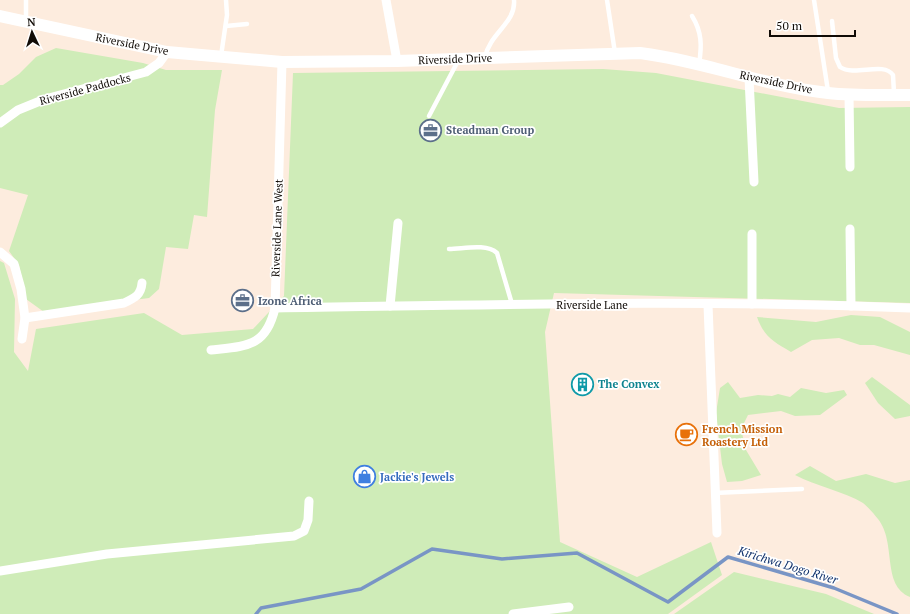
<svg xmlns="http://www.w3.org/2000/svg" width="910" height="614" font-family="'PT Serif',serif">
  <rect width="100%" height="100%" fill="#fdecde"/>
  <g fill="#cfecb8">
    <path d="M56,48L143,63L166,70H222L215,110L207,217L194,215L188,249L166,247L159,289L149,298L44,312L26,299L19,265L9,251L28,195L0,188V85H3L19,74L36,57Z"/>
    <path d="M603,69L656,73L839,108L910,107V303L554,293L545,332L560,542L637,577L711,542L722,575L668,614H0V261L4,263L15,299L14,352L28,371L36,329L144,313L182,335L253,329L284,296L293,73Z"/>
    <path d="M851,315L880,317L910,332V355L874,345H860L839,338L812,340L791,352C774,342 764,337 757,317L816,322Z"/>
    <path d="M872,377L910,405V416L895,419L878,403L865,383Z"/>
    <path d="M728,382L740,398L758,395L772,396L778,394L790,397L801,388L826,393L844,390L847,395L820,415L795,416L781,411L748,415L741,429L746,450L761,475L742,481L727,482L722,464L716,413L720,388Z"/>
    <path d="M810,466L836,481L866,474L895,483L910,480V597C881,585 897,543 878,519C874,514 868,507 863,503C845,492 816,486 795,475Z"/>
    <path d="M734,572L826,594L874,614H674Z"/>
  </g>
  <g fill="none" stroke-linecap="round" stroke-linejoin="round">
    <path stroke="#7995c5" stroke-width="3.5" d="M256,614L261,608L361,589L432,549L502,559L577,553L668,602L728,557L834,588L897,614"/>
    <g stroke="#fff" stroke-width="4.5">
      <path d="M26,0V20"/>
      <path d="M607,0L615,53"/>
      <path d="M814,0L828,91"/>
      <path d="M692,16C702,32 702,46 699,64"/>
      <path d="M832,21L836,58L840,67C855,77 883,61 893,75L894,93"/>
      <path d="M226,26L247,24"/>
      <path d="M221,56L227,15L226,0"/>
      <path d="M485,57C490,33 516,23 514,0"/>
      <path d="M429,116L458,61"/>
      <path d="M449,249C463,249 486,243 497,253L512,304"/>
      <path d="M714,493L802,489"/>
    </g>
    <g stroke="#fff" stroke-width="9">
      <path d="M386,0L397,61"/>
      <path d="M749,78L754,182"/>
      <path d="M849,94L850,167"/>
      <path d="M0,123L18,110L45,99L146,72L159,63L167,52"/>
      <path d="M850,229L851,306"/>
      <path d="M752,234V304"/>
      <path d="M0,252L14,264L21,289L25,318L22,339"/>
      <path d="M708,305L717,533"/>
      <path d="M390,306L398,223"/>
      <path d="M275,308C486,305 698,299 910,308"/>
      <path d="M25,318L124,303C135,298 141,295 142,283"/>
      <path d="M211,350C247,346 266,347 275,308L282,62"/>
      <path d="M0,571L107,554L294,536L304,531L308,520L309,501"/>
      <path d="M513,614L569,607"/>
    </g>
    <path stroke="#fff" stroke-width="12" d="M0,16L167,52L282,62L397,61L640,53C704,61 764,86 828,93C855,96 883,95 910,95"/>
  </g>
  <defs>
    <symbol id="office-ring" viewBox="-11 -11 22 22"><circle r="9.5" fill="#fff" stroke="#5c6f8a" stroke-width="1.5"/><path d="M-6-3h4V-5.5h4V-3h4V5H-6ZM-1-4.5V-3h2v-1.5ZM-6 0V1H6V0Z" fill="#5c6f8a"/></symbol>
    <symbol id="building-ring" viewBox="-11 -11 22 22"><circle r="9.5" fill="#fff" stroke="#0f9aa8" stroke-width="1.5"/><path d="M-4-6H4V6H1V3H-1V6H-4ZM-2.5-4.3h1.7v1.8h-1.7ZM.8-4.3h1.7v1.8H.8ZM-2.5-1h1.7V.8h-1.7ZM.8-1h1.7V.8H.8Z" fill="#0f9aa8"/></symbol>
    <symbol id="cafe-ring" viewBox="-11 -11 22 22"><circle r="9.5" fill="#fff" stroke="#e8710a" stroke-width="1.5"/><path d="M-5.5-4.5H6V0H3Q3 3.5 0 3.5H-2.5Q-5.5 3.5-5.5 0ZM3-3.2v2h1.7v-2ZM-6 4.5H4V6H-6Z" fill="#e8710a"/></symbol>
    <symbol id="shop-ring" viewBox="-11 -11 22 22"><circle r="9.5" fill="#fff" stroke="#3f7fe0" stroke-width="1.5"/><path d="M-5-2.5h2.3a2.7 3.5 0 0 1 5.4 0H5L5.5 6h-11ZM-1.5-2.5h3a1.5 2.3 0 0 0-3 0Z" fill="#3f7fe0"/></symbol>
  </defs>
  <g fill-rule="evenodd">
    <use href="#office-ring" x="418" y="118" width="25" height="25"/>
    <use href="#office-ring" x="230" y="288" width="25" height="25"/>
    <use href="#building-ring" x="570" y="372" width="25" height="25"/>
    <use href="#cafe-ring" x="674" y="422" width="25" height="25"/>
    <use href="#shop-ring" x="352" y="464" width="25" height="25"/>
  </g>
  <g text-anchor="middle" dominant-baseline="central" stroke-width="3.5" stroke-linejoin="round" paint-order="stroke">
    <g font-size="11" fill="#100b06" stroke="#fff">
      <text transform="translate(132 44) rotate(11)">Riverside Drive</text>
      <text transform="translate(455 59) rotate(-2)">Riverside Drive</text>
      <text transform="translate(776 82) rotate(12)">Riverside Drive</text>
      <text transform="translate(85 89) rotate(-15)">Riverside Paddocks</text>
      <text transform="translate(277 228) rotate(-88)">Riverside Lane West</text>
      <text x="592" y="305">Riverside Lane</text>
    </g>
    <g font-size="11" font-weight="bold" fill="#4e5e75" stroke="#fff" text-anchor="start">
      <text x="446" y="130">Steadman Group</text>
      <text x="258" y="301">Izone Africa</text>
    </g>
    <g font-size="11" font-weight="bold" fill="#0d838f" stroke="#fff" text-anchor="start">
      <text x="598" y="384">The Convex</text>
    </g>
    <g font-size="11" font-weight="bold" fill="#c56008" stroke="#fff" text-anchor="start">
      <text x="702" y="429">French Mission<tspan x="702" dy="13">Roastery Ltd</tspan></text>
    </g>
    <g font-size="11" font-weight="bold" fill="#366cbe" stroke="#fff" text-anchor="start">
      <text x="380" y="477">Jackie's Jewels</text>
    </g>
    <g font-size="12" font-style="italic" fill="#11326c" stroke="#fff">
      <text transform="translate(788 565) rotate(17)">Kirichwa Dogo River</text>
    </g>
  </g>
  <g transform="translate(32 32) rotate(356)" stroke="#ffffff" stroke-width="3" paint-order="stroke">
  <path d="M0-3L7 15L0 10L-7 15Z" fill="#100b06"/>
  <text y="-6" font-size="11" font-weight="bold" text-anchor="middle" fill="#100b06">N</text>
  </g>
  <path d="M770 30v6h85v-6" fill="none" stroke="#100b06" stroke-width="2"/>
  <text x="776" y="30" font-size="12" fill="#100b06" stroke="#ffffff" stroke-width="3" paint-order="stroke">50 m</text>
</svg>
